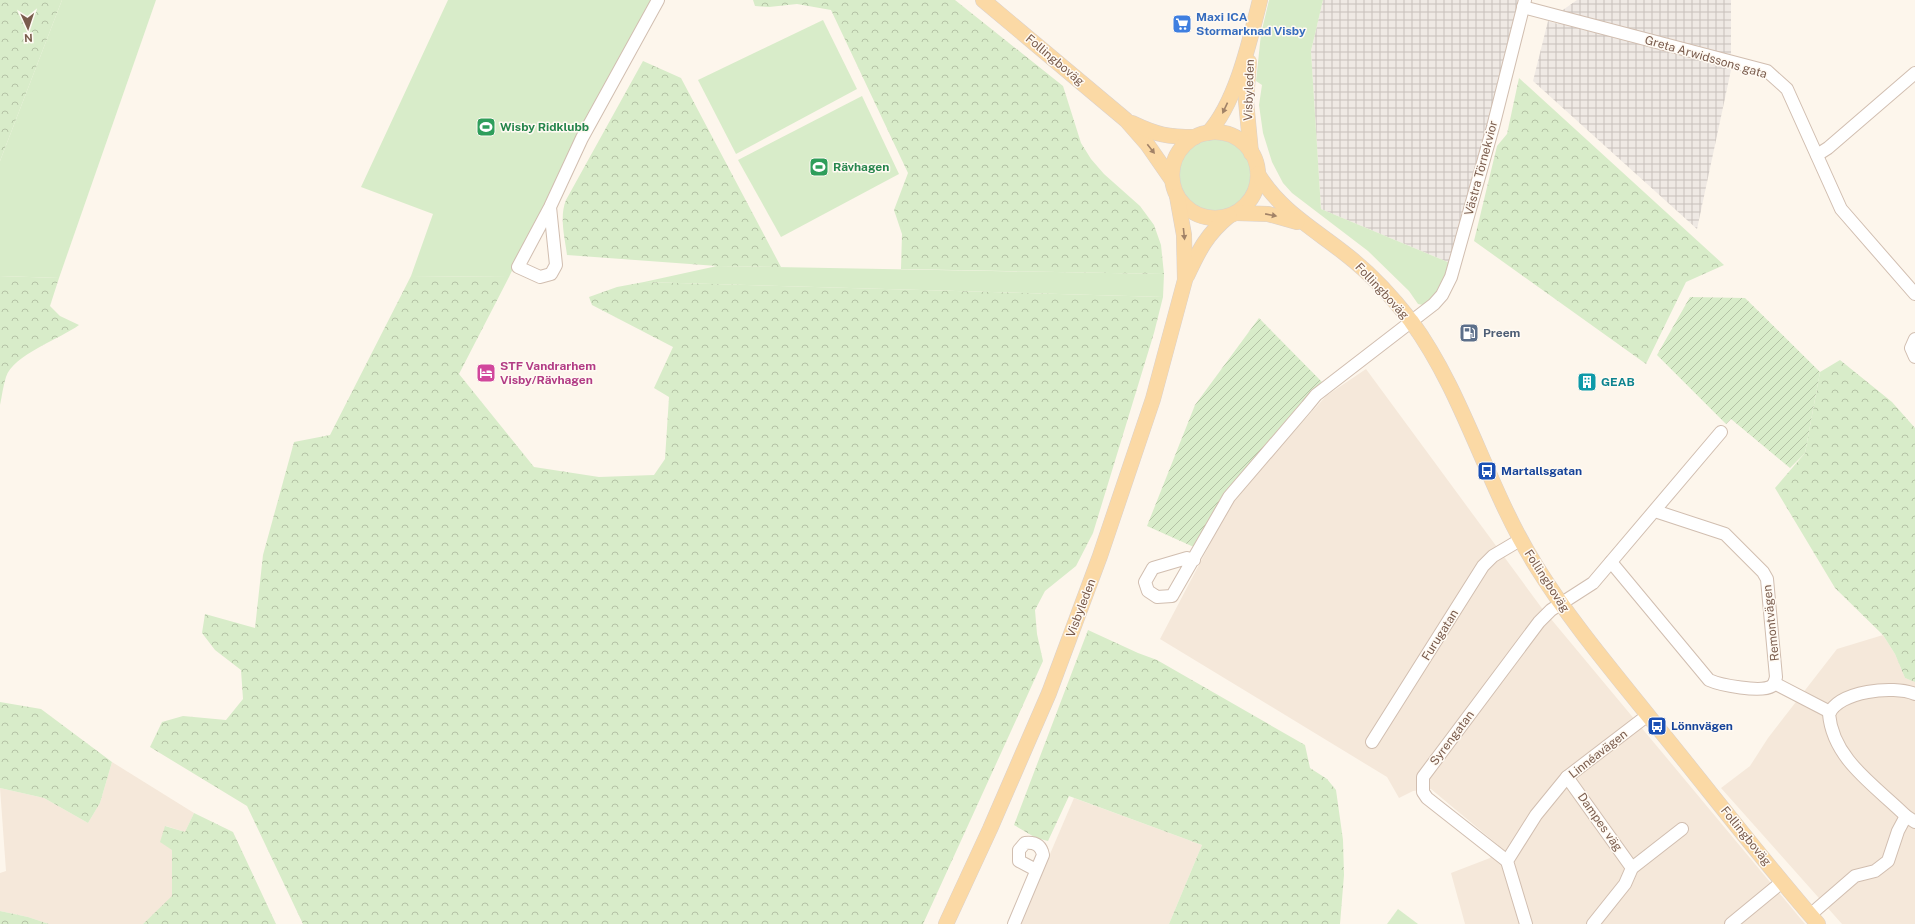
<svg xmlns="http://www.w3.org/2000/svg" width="1915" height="924" font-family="'Public Sans',sans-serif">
  <defs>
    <pattern id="industrial-grid" width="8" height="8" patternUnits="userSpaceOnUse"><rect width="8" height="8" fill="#efe9e4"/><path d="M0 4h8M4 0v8" fill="none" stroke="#c7c0bb"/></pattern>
    <pattern id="forest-crowns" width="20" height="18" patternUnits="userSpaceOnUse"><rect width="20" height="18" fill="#d8ecc9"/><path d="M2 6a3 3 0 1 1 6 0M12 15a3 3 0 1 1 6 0" fill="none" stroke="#b4c2a5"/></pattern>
    <pattern id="garden-furrows" width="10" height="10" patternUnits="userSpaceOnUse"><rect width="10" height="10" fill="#d8ecc9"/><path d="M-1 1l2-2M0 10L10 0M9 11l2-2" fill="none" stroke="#b4c2a5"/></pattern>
  </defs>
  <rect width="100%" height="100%" fill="#fdf6ec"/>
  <g fill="#f5e8da">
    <path d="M1366,369L1541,607L1805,924H1465L1451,873L1490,858L1498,845L1431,789L1413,791L1399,798L1387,777L1160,639L1234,498L1326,396Z"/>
    <path d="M1883,635L1895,654L1905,678L1915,682V924H1842L1721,788L1750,766L1768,738L1837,649Z"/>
    <path d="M112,762L194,813L185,832L166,826L172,850V897L143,924H49L28,917L0,911V873L6,871L0,788L44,798L88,823L100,803Z"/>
    <path d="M1074,798L1202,845L1169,924H1020Z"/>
  </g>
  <g fill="url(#industrial-grid)">
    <path d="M1323,0H1520L1493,116L1450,263L1321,209L1311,51Z"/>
    <path d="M1577,0H1731V70L1697,229L1533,81L1548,21L1558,24L1560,12Z"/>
  </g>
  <g fill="#d8ecc9">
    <path d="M62,0H156L59,278L0,276V161Z"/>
    <path d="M448,0H653L563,165L509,277L411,276L433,214L361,187Z"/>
    <path d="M1269,0H1323L1311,51L1321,209L1450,263C1444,284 1441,292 1423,305L1418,304L1409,291L1368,251L1292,193L1283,183L1272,162L1263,133L1259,105L1262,85L1256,81L1261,34Z"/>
    <path d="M823,20L857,89L736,154L698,80Z"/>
    <path d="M862,96L899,174L781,237L738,160Z"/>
    <circle cx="1215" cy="175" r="37"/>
    <path d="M717,266L1164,274L1163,297L644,282Z"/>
    <path d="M1398,909L1418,924H1387Z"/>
  </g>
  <g fill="url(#forest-crowns)">
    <path d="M0,0H62L0,161Z"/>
    <path d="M753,0H955L1063,86L1081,143L1091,159L1104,174L1140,206L1154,225L1161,245L1164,274L901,269L902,234L894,210L908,173L831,10L797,4L769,7L755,6Z"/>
    <path d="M643,61L681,78L781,267L717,266L567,255C565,238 559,217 566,200Z"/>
    <path d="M1519,78L1724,265L1686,282L1646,364L1474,241L1497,146L1507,134Z"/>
    <path d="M0,276L59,278L50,306L60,316L79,325C60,339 13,355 6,377C3,386 2,396 0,405Z"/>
    <path d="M411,276L509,277L459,374L534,467L599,477L654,475L665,459L669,397L654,388L673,347L592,305L589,297L617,287L644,282L1163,297L1154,333L1093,533L1076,566L1045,591L1035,610L1037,634L1043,661L923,924H303L247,806L150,747L162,722L183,716L226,720L243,699L241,670L215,650L202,633L205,614L255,628L263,555L294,442L330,435Z"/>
    <path d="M1840,360L1892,402L1915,428V682L1905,678L1895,654L1883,635L1835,588L1775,488L1805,453L1820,372Z"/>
    <path d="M1088,630L1138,653L1157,660L1305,745L1310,768L1327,779L1336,790L1343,840L1344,875L1340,924H1169L1202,845L1069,796L1048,841L1036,838L1014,825Z"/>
    <path d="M0,702L41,709L112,762L100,803L88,823L44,798L0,788Z"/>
    <path d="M194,813L233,832L276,924H143L172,896V850L160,842L165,826L185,832Z"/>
    <path d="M0,911L28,917L49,924H0Z"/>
  </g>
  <g fill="url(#garden-furrows)">
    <path d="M1690,297L1745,298L1820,372L1805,453L1790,468L1731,419L1726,424L1657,355Z"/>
    <path d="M1259,318L1324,384L1196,548L1147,526L1195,405Z"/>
  </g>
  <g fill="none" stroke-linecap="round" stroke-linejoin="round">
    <defs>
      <g id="minor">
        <path d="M1523,7L1767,71L1787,89L1841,209L1915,294"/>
        <path d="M1817,155L1828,148L1915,73"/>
        <path d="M550,207L556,265L551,274L540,277L518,267L550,207L582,138L658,0"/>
        <path d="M1915,339L1911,348L1915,357"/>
        <path d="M1194,560L1187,558L1153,568L1145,582L1148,591L1157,597L1172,596L1229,497L1307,406L1316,395L1434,304L1442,295L1451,277L1493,127L1525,0"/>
        <path d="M1611,562L1709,680C1720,685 1761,693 1772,686C1775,684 1775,680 1776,677L1767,579L1763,572L1725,534L1655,511"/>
        <path d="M1774,683L1830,712"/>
        <path d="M1915,694C1893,685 1839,691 1829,714C1833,760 1876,786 1906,816L1915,822"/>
        <path d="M1372,742L1483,566L1493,556L1520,540"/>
        <path d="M1567,777L1632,868"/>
        <path d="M1507,861L1427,798L1423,792V777L1539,622L1551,610L1593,583L1721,432"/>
        <path d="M1810,915L1855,876L1875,871L1888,861L1898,831L1906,816"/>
        <path d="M1014,924L1043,855C1041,845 1035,842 1025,843L1019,850V861L1036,870"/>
        <path d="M1526,924L1507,861L1536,815L1567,777L1648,715"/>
        <path d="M1593,924L1625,884L1632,868L1682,829"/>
        <path d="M1731,924L1782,882"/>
      </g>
      <g id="major">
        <path d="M983,0L1126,120L1147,144L1172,180"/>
        <path d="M1249,62L1246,101L1251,153"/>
        <path d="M1132,123C1157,135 1168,137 1195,137"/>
        <circle cx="1215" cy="175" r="43"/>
        <path d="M1208,133C1236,103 1250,40 1260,0"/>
        <path d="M1258,174C1280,211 1316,230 1348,256C1371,274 1393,298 1411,321C1465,395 1487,488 1536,566C1572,624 1617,676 1659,729C1712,794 1763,861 1818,924"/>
        <path d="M1236,213L1268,214L1297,222"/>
        <path d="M1187,276C1199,250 1207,234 1229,216"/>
        <path d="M946,924L990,829L1049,693L1100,556L1153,399L1185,280L1184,235L1177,196"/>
      </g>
    </defs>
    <use href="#minor" stroke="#d1beb0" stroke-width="14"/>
    <use href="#major" stroke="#dad1cd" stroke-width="16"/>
    <use href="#minor" stroke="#fff" stroke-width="12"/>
    <use href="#major" stroke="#fbd9a5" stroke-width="15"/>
  </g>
  <defs><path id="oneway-solid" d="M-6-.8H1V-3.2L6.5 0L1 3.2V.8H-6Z"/></defs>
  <g fill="#a18267">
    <use href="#oneway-solid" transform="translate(1225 108) rotate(115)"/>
    <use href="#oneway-solid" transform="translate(1151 149) rotate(52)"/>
    <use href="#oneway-solid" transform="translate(1271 215) rotate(11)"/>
    <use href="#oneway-solid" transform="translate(1184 234) rotate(84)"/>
  </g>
  <defs>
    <symbol id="supermarket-square" viewBox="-11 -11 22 22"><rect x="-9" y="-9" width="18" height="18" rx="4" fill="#3f7fe0" stroke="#fffaf3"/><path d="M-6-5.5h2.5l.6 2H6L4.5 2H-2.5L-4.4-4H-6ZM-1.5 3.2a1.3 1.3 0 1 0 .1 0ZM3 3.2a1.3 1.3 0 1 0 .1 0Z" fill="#fff"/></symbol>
    <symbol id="stadium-square" viewBox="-11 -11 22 22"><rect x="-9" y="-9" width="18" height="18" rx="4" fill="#2e9e5b" stroke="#fffaf3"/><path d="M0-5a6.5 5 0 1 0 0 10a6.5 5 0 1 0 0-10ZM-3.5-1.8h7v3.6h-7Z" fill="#fff"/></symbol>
    <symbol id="fuel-square" viewBox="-11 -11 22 22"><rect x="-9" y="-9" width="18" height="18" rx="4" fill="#5c6f8a" stroke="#fffaf3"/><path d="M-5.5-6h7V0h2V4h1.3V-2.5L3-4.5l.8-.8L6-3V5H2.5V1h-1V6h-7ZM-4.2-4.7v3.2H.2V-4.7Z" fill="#fff"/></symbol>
    <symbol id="hotel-square" viewBox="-11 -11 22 22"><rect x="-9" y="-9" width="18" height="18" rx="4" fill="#d1479c" stroke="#fffaf3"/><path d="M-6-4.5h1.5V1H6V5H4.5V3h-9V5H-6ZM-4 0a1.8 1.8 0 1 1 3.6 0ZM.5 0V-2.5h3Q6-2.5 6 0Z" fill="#fff"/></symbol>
    <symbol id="building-square" viewBox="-11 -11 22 22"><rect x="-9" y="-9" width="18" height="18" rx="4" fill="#0f9aa8" stroke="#fffaf3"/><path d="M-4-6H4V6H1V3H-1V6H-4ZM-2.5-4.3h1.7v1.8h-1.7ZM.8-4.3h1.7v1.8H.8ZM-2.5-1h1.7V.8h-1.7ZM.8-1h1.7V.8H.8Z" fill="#fff"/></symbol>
    <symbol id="bus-square" viewBox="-11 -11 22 22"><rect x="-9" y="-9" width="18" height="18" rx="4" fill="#1a4fb4" stroke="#fffaf3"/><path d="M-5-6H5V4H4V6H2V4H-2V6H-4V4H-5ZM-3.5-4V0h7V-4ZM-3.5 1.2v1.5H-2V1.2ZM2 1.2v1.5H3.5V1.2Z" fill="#fff"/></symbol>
  </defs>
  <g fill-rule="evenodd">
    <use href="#supermarket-square" x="1171" y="13" width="22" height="22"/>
    <use href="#stadium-square" x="475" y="116" width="22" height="22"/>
    <use href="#stadium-square" x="808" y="156" width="22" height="22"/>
    <use href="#fuel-square" x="1458" y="322" width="22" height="22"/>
    <use href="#hotel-square" x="475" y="362" width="22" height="22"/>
    <use href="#building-square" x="1576" y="371" width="22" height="22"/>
    <use href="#bus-square" x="1476" y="460" width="22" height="22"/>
    <use href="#bus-square" x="1646" y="715" width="22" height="22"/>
  </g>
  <g text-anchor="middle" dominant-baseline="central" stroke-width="3" stroke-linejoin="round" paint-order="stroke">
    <g font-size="12" font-weight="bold" fill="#366cbe" stroke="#fffaf3" text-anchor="start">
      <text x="1196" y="17">Maxi ICA<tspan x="1196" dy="14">Stormarknad Visby</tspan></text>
    </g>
    <g font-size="12" fill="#7a5c4d" stroke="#fffaf3">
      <text transform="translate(1706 57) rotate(16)">Greta Arwidssons gata</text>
      <text transform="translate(1055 60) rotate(40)">Follingboväg</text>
      <text transform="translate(1249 90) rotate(-88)">Visbyleden</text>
      <text transform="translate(1481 168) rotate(-75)">Västra Törnekvior</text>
      <text transform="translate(1382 291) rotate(47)">Follingboväg</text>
      <text transform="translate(1547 581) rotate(57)">Follingboväg</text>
      <text transform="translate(1081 608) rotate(-69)">Visbyleden</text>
      <text transform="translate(1771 623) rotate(-96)">Remontvägen</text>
      <text transform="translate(1440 635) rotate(-58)">Furugatan</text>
      <text transform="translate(1452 738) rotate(-53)">Syrengatan</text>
      <text transform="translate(1598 754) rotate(-38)">Linnéavägen</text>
      <text transform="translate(1600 822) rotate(55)">Dampes väg</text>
      <text transform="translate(1746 836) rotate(51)">Follingboväg</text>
    </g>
    <g font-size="12" font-weight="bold" fill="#27864d" stroke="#fffaf3" text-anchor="start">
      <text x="500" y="127">Wisby Ridklubb</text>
      <text x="833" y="167">Rävhagen</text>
    </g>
    <g font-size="12" font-weight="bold" fill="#4e5e75" stroke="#fffaf3" text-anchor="start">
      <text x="1483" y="333">Preem</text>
    </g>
    <g font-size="12" font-weight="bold" fill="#b23c85" stroke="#fffaf3" text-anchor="start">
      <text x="500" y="366">STF Vandrarhem<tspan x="500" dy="14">Visby/Rävhagen</tspan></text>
    </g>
    <g font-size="12" font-weight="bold" fill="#0d838f" stroke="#fffaf3" text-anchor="start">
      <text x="1601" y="382">GEAB</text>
    </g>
    <g font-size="12" font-weight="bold" fill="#164399" stroke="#fffaf3" text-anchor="start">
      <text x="1501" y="471">Martallsgatan</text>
      <text x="1671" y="726">Lönnvägen</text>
    </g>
  </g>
  <g transform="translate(28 28) rotate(177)" stroke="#fffaf3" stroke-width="3" paint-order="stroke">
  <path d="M0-3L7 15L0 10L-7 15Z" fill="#7a5c4d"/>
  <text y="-6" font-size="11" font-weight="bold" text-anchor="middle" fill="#7a5c4d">N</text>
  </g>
</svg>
